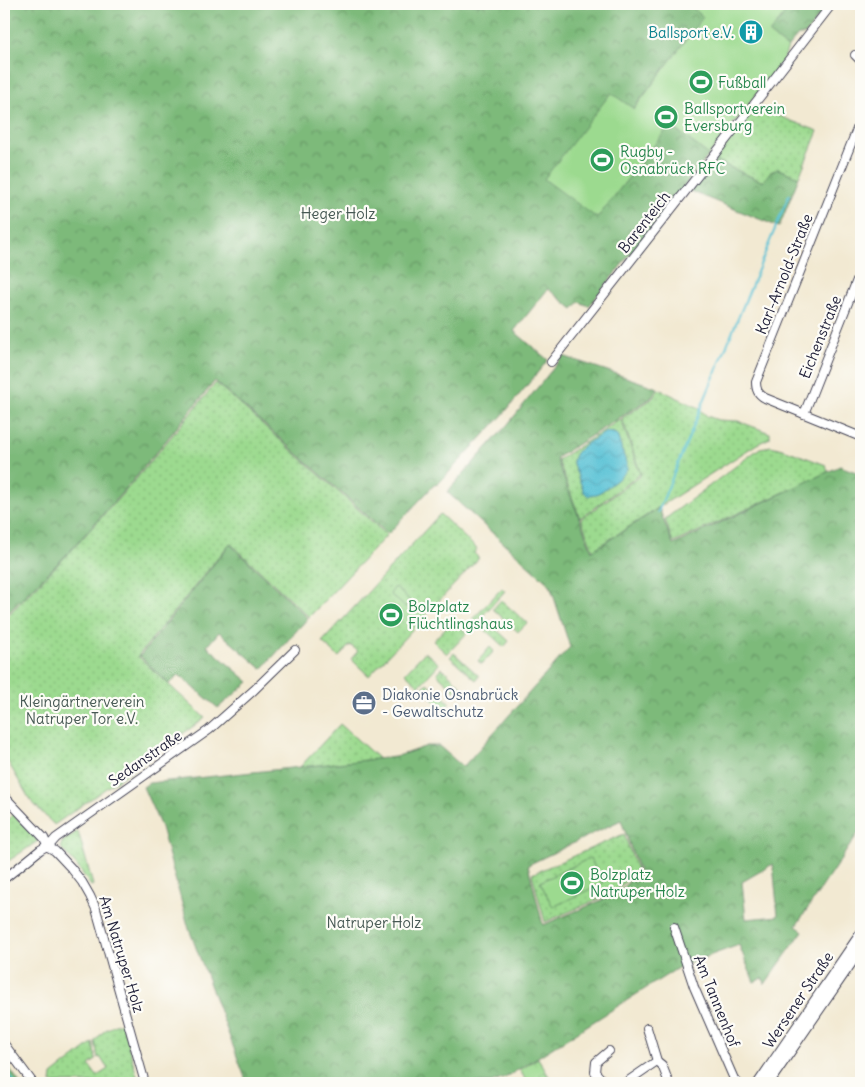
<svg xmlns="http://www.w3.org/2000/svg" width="865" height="1087" font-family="Delius,sans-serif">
  <defs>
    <pattern id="grass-dots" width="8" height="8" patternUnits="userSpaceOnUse" patternTransform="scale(1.25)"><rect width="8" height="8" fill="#9cda8f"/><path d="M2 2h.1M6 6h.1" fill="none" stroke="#86bb7c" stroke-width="1.8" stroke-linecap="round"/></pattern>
    <pattern id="forest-crowns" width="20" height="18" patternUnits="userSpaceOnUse" patternTransform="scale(1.25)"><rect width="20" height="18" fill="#7dba7a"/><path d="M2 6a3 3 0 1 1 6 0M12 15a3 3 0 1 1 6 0" fill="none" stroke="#669765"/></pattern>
    <pattern id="park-crowns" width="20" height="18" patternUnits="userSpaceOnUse" patternTransform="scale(1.25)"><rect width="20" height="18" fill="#9cda8f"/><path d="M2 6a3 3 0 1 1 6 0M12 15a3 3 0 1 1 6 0" fill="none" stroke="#86bb7c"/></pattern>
    <pattern id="water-waves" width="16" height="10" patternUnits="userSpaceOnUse" patternTransform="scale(1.25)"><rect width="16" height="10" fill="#5ac2d6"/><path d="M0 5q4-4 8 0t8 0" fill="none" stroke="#4ea6b9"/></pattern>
  </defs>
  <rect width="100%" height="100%" fill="#fdfcf7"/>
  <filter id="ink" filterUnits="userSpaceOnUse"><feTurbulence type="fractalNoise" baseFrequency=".02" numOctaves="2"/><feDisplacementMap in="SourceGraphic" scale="10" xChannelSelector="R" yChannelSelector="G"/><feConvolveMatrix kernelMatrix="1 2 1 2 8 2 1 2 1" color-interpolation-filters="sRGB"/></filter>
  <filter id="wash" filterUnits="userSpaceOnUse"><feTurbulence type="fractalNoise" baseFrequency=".0096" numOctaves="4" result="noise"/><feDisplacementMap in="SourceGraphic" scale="20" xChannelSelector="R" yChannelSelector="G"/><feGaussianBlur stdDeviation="1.12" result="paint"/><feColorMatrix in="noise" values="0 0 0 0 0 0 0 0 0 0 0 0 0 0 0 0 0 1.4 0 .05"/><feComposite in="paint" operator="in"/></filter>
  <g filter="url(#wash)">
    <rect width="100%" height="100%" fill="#f2e9d2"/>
    <g fill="url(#grass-dots)" stroke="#5f7e65">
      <path d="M756,106L789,120L818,131L799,177L778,169L763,182L714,160Z"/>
      <path d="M216,383L387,535L309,617L230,543L138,656L205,718L54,825L30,800L4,755V619L72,550L136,479Z"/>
      <path d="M659,389L697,407L707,416L718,420L738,421L770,433V438L757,444L593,550L581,519L641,475L622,418L652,399Z"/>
      <path d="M621,419L640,474L580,518L558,460Z"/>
      <path d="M771,446L786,450L826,465L828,472L673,543L665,519L760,448Z"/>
      <path d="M440,514L477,549L474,553L479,558L369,676L351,659L358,651L350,645L339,657L322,642Z"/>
      <path d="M502,588L505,591L477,622L473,619Z"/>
      <path d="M501,600L527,623L518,632L493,609Z"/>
      <path d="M453,620L467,633L447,654L433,641Z"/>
      <path d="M486,620L509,641L504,647L481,626Z"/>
      <path d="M490,647L494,651L482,664L478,661Z"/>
      <path d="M425,652L439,664L419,686L405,673Z"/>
      <path d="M454,653L479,676L476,680L450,657Z"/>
      <path d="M442,668L466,691L461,696L437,674Z"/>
      <path d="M427,683L450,703L444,709L422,689Z"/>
      <path d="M340,724L379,759L300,767Z"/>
      <path d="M13,814L38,841L4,864V825Z"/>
      <path d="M78,831L93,885L91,886L77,866L62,849L61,846L62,842Z"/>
      <path d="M624,834L637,870L615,892L545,922L532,874Z"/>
      <path d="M122,1023L139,1083H51L52,1075L93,1043L96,1060L89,1065L97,1076L108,1069L100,1057L98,1058L95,1041L104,1031L115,1025Z"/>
    </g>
    <g fill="url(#forest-crowns)" stroke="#506e5a" fill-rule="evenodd">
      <path d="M4,4H693L691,6L704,17L633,109L611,94L597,218L670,125L709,155L589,306L579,302L573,309L548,289L514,331L548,360L501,417L438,484L434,485L388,534L215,381L136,477L72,549L4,617Z"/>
      <path d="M792,4H828L805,35H798L788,47L785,46L769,34Z"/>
      <path d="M714,160L763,182L770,172L778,169L799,177L779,227L690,191Z"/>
      <path d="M563,356L658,388L651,398L556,458L592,551L659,508L673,545L840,466L861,474V829L796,926L803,931L765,984L763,978L754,982L739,945L681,966L505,1078L491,1083H247L189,929L161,827L143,787L149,783L395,757L427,746H439L463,767L570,647L550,585L447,492L508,424ZM621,820L639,871L616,894L543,925L528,865ZM773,864L778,916L746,919L742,882Z"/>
      <path d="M230,544L308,618L262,669L219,632L207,646L249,682L218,708L179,675L169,684L140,656Z"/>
      <path d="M4,1060L19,1082V1083H9L4,1075Z"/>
    </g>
    <path fill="url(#park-crowns)" stroke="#5f7e65" d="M538,1058L551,1080L546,1083H527L520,1070Z"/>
    <g fill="#9cda8f" stroke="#5f7e65">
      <path d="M693,4H792L769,34L785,46L788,47L784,59L709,155L670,125L597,218L544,179L611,93L634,109L703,17L691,6Z"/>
      <path d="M395,587L410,601L405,607L390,594Z"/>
      <path d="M388,605L402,617L394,626L380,613Z"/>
      <path d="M590,858L603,883L553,907L540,882Z"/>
    </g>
    <path fill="url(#water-waves)" stroke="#3e7288" d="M606,432L614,433L617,435L627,465C627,469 628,468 625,472C621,478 597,496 591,496C587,496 587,495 584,492L573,464C571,449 595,439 606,432Z"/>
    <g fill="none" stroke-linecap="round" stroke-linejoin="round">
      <g stroke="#5ac2d6" stroke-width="2">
        <path d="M658,512L789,195"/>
        <path d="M4,866L6,864"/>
        <path d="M4,1067L15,1083"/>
      </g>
    </g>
  </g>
  <g filter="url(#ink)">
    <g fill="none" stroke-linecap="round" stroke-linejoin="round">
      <defs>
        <g id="minor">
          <path d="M855,55L861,61"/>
          <path d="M861,119L756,382C756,390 758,394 765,398L861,437"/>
          <path d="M551,362L770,84L832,4"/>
          <path d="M804,414L861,270"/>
          <path d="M4,796L44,838L48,847L55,851L71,868L82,882L90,896L96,909L145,1083"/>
          <path d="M4,879L40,850L45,847H48L56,838L209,730L254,690L295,650"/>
          <path d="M674,927L694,987L734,1079L738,1083"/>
          <path d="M647,1028L657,1061L662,1065L669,1083"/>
          <path d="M4,1044L33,1083"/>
          <path d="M605,1083L595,1072L596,1062L609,1051"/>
          <path d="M625,1083L657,1061"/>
        </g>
        <g id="major">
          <path d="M759,1083L861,934"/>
          <path d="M768,1083L861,948"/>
        </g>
      </defs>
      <use href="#minor" stroke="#414052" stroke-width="10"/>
      <use href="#major" stroke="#414052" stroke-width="12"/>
      <use href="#minor" stroke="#fff" stroke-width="8"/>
      <use href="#major" stroke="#fff" stroke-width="10"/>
    </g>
  </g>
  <defs>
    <symbol id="building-disc" viewBox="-11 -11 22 22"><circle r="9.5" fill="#0f9aa8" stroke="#fdfcf7"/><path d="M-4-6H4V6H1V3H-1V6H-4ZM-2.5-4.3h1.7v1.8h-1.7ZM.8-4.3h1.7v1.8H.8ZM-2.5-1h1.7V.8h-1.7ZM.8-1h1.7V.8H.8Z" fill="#fff"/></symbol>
    <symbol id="stadium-disc" viewBox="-11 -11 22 22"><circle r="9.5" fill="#2e9e5b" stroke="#fdfcf7"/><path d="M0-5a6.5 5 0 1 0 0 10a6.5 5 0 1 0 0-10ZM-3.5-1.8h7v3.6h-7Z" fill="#fff"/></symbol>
    <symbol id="office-disc" viewBox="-11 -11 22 22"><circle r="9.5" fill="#5c6f8a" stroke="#fdfcf7"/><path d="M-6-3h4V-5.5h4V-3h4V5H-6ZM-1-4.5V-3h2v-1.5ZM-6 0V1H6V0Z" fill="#fff"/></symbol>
  </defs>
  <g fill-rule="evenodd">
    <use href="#building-disc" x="737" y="18" width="28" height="28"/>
    <use href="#stadium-disc" x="687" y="68" width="28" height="28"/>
    <use href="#stadium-disc" x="652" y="103" width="28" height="28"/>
    <use href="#stadium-disc" x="588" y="146" width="28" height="28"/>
    <use href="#stadium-disc" x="377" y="601" width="28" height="28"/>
    <use href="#office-disc" x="350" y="689" width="28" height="28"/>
    <use href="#stadium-disc" x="558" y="869" width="28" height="28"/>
  </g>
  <g text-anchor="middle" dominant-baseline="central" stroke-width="4.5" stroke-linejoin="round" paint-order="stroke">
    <g font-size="15" fill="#0d838f" stroke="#fdfcf7" text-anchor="end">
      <text x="734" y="32">Ballsport e.V.</text>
    </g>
    <g font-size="15" fill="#27864d" stroke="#fdfcf7" text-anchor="start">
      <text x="718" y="82">Fußball</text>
      <text x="684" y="108">Ballsportverein<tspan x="684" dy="17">Eversburg</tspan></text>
      <text x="620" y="151">Rugby -<tspan x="620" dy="17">Osnabrück RFC</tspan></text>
      <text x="408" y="606">Bolzplatz<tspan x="408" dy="17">Flüchtlingshaus</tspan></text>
      <text x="590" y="874">Bolzplatz<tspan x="590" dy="17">Natruper Holz</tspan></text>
    </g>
    <g font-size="15" fill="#475954" stroke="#fdfcf7">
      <text x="338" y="213">Heger Holz</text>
      <text x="82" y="701">Kleingärtnerverein<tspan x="82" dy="17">Natruper Tor e.V.</tspan></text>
      <text x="374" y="922">Natruper Holz</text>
    </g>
    <g font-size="15" fill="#22223b" stroke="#fdfcf7">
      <text transform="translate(644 222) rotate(-52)">Barenteich</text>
      <text transform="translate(784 274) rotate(-68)">Karl-Arnold-Straße</text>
      <text transform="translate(820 337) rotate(-68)">Eichenstraße</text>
      <text transform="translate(145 758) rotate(-35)">Sedanstraße</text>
      <text transform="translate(122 954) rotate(73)">Am Natruper Holz</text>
      <text transform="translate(798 1000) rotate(-56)">Wersener Straße</text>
      <text transform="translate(717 1001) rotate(68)">Am Tannenhof</text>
    </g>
    <g font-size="15" fill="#4e5e75" stroke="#fdfcf7" text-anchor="start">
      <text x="382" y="694">Diakonie Osnabrück<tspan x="382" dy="17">- Gewaltschutz</tspan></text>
    </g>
  </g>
  <rect width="865" height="1087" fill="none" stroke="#fdfcf7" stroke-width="20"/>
</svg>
